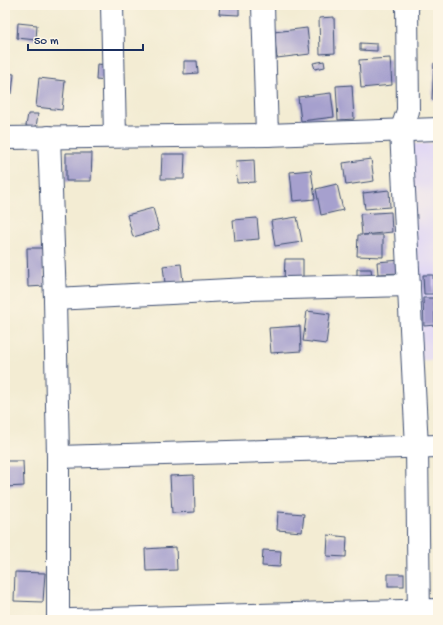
<svg xmlns="http://www.w3.org/2000/svg" width="443" height="625" font-family="'Gochi Hand',sans-serif">
  <rect width="100%" height="100%" fill="#fcf5e5"/>
  <filter id="ink" filterUnits="userSpaceOnUse"><feTurbulence type="fractalNoise" baseFrequency=".025" numOctaves="2"/><feDisplacementMap in="SourceGraphic" scale="8" xChannelSelector="R" yChannelSelector="G"/><feConvolveMatrix kernelMatrix="1 2 1 2 8 2 1 2 1" color-interpolation-filters="sRGB"/></filter>
  <filter id="wash" filterUnits="userSpaceOnUse"><feTurbulence type="fractalNoise" baseFrequency=".012" numOctaves="4" result="noise"/><feDisplacementMap in="SourceGraphic" scale="16" xChannelSelector="R" yChannelSelector="G"/><feGaussianBlur stdDeviation="0.9" result="paint"/><feColorMatrix in="noise" values="0 0 0 0 0 0 0 0 0 0 0 0 0 0 0 0 0 1.4 0 .05"/><feComposite in="paint" operator="in"/></filter>
  <g filter="url(#wash)">
    <rect width="100%" height="100%" fill="#f3ecd3"/>
    <path fill="#dfd5f5" d="M438,143V360L415,361L413,144Z"/>
    <g id="blocks">
      <g fill="#a6a0ce">
        <path d="M220,5H239V15L219,14Z"/>
        <path d="M334,17L335,53L320,54L319,18Z"/>
        <path d="M18,23L37,25L36,40L17,38Z"/>
        <path d="M307,28L310,54L277,58L274,32Z"/>
        <path d="M360,43L377,44V51L360,50Z"/>
        <path d="M390,58L392,85L361,88L359,60Z"/>
        <path d="M184,61H197L198,73L184,74Z"/>
        <path d="M324,61L325,67L315,69L313,63Z"/>
        <path d="M434,63H438V100H432Z"/>
        <path d="M97,64L108,65L107,81L96,80Z"/>
        <path d="M5,73L14,74L12,93H5Z"/>
        <path d="M39,78L65,81L62,110L36,107Z"/>
        <path d="M352,85L354,119L338,120L336,86Z"/>
        <path d="M331,93L334,117L301,121L298,97Z"/>
        <path d="M28,114H38L36,127L26,126Z"/>
        <path d="M66,153H92L91,181H66Z"/>
        <path d="M162,154H185L184,179H161Z"/>
        <path d="M371,159L374,181L346,185L343,163Z"/>
        <path d="M254,160L255,182L237,183L236,161Z"/>
        <path d="M311,170L315,199L293,201L290,172Z"/>
        <path d="M337,184L343,210L321,215L316,189Z"/>
        <path d="M389,190L390,207L365,209L363,193Z"/>
        <path d="M153,208L159,230L133,237L127,215Z"/>
        <path d="M391,212L392,232L363,235H383V257L357,256L358,235H362L360,214Z"/>
        <path d="M297,217L302,242L275,246L271,221Z"/>
        <path d="M257,218L259,239L235,241L233,220Z"/>
        <path d="M27,248H43L45,286L28,287Z"/>
        <path d="M285,259H303V280H284Z"/>
        <path d="M401,260L402,273L378,274L377,262Z"/>
        <path d="M181,264L183,282L165,283L163,266Z"/>
        <path d="M357,269H371L372,277H357Z"/>
        <path d="M423,275H433V294H424Z"/>
        <path d="M423,298H434L435,325L424,326Z"/>
        <path d="M307,311L330,314L326,344L303,341Z"/>
        <path d="M300,326L301,351L271,353L269,328Z"/>
        <path d="M5,461H23L24,486L5,487Z"/>
        <path d="M194,475L195,512L172,513L170,476Z"/>
        <path d="M278,512L304,514L302,532L277,530Z"/>
        <path d="M328,535L347,537L346,557L327,556Z"/>
        <path d="M176,547L177,570L146,571L145,549Z"/>
        <path d="M263,550L281,551L280,567L262,566Z"/>
        <path d="M15,572L45,573L43,602L14,601Z"/>
        <rect x="388" y="574" width="16" height="12"/>
      </g>
    </g>
  </g>
  <g filter="url(#ink)">
    <use href="#blocks" fill-opacity="0" stroke="#3b4b70" stroke-width="1"/>
    <g fill="none" stroke-linecap="round" stroke-linejoin="round">
      <defs>
        <g id="minor">
          <path d="M112,5L115,136"/>
          <path d="M263,5L267,135"/>
          <path d="M407,5L408,111L401,131L417,447L419,620"/>
          <path d="M49,137L55,299L58,457V620"/>
          <path d="M5,138L267,135L438,129"/>
          <path d="M55,299L248,289L409,285"/>
          <path d="M58,457L438,446"/>
          <path d="M71,620L438,610"/>
        </g>
      </defs>
      <use href="#minor" stroke="#3b4b70" stroke-width="24"/>
      <use href="#minor" stroke="#fff" stroke-width="22"/>
    </g>
  </g>
  <rect width="443" height="625" fill="none" stroke="#fcf5e5" stroke-width="20"/>
  <path d="M28 44v6h115v-6" fill="none" stroke="#1b2f5e" stroke-width="2"/>
  <text x="34" y="44" font-size="12" fill="#1b2f5e" stroke="#fcf5e5" stroke-width="3" paint-order="stroke">50 m</text>
</svg>
